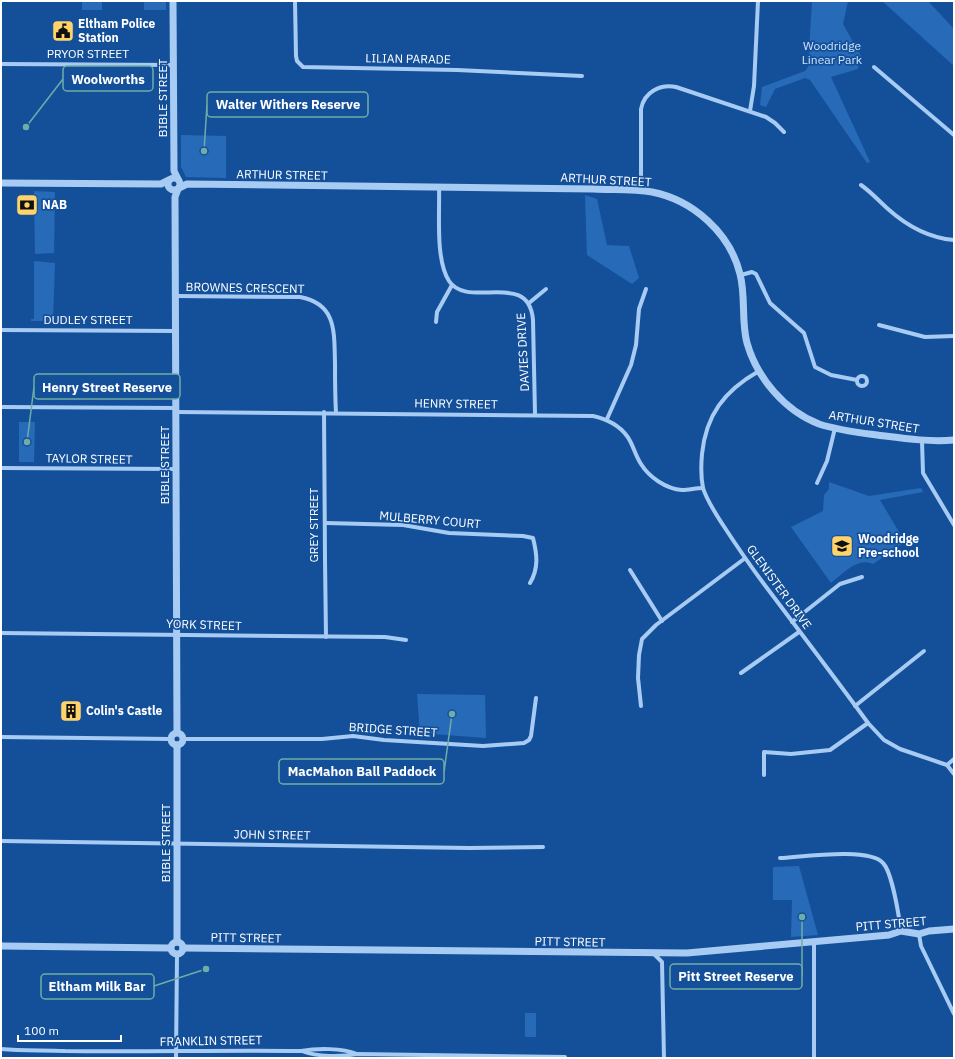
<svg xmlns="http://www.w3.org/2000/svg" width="955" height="1059" font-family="'IBM Plex Sans',sans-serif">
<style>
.green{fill:#276ab8}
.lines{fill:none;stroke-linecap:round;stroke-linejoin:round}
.minor{stroke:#a8cbf3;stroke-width:4}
.tertiary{stroke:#a8cbf3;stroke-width:7}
.labels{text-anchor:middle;stroke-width:3.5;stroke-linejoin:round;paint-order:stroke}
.poi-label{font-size:12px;font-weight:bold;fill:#fff;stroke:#14509a;text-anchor:start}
.park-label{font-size:12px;fill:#d0e5fd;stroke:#14509a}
.street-label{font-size:12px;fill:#fff;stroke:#14509a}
.leader{fill:none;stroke:#6fada8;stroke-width:1.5}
.callout-dot{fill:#6fada8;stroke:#14509a;stroke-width:1.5}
.callout{fill:#14509a;stroke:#6fada8;stroke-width:1.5}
.callout-label{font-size:13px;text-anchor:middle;font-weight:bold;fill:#fff}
</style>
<rect width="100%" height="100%" fill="#14509a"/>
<g class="green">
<rect x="82" y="1" width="20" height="9"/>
<rect x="144" y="1" width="22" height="9"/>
<polygon points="812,1 848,1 843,24 861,56 858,69 831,77 870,162 867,163 810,80 805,78 775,89 766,107 760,105 762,87 805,71 808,67"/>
<polygon points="882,1 928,1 954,29 954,66"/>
<polygon points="181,135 226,136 226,178 186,177 181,167"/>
<polygon points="34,191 55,192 54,253 35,254"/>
<polygon points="585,195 597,199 607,245 629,246 639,278 632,284 587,255"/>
<polygon points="34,261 55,263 53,321 31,321 31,319 34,319"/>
<polygon points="19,422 35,422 34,462 19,462"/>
<path d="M829,482L869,496L921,488L923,492L880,500L905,542L873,564C857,557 843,574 831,583L791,527L823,511L824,495L829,489Z"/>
<polygon points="417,694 485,695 486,738 420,733"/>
<polygon points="799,866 818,935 791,937 792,900 773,900 773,867"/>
<rect x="525" y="1013" width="11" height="24"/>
</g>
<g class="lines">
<g class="minor">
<polyline points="295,1 296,56 297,61 303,67 457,70 582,76"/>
<polyline points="1,64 174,65"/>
<polyline points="874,67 954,135"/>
<polyline points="750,111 754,86 758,1"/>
<path d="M861,185C871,192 879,201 888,209C907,226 929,238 954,240"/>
<path d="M439,187C440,213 435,259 449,281C468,310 529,269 533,320L535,414"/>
<path d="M641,190V109C644,92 660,84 676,87L766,117L775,123L784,132"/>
<polyline points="741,275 752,272 756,274 770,303 804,333 815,367 831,375 857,380"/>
<path d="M176,296L300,297C337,304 334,332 335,363C335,379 335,396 336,412"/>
<polyline points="529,303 546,289"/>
<polyline points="436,322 437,312 452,285"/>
<polyline points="879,325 925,337 954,336"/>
<polyline points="1,330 176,331"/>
<path d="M759,371C724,391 706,415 702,454C701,465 701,478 703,488C707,501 716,514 723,525C738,548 753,570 770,592C803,636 836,679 868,723L884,740L900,749L941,763L947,765L954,774"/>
<circle cx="862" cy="381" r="5"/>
<polyline points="1,407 176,408"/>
<path d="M176,412L593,416C607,419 618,424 627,436C633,444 635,455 641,464C649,477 666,489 682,490C689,490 696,488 703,488"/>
<path d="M324,412C324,488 325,562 326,637"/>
<polyline points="607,419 631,365 636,345 639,309 646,289"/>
<polyline points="922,441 923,473 954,525"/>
<polyline points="1,468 176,469"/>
<polyline points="817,483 827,461 835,428"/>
<path d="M326,523L403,525L449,533L523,536L533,538C537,554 539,568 530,583"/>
<polyline points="630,570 662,621"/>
<polyline points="792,622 840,584 862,577"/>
<polyline points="1,633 385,637 406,640"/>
<polyline points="741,673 799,632"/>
<polyline points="641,706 638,678 639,655 642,639 656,625 744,559"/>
<polyline points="855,706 924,651"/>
<polyline points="1,737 170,739"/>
<polyline points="183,739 322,739 353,736 384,740 483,746 524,743 529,740 531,736 536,698"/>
<polyline points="947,765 954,759"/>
<polyline points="764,775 764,752 791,754 830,750 868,723"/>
<polyline points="1,841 469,848 543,847"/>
<path d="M780,858C802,857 869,847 883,863C892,872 899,917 901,931"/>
<polyline points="919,934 921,946 954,1014"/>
<polyline points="653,953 662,962 664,1058"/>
<path d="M1,1049C22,1051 43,1050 65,1051C144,1052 222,1050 301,1051C318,1048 342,1048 357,1054"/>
<path d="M302,1051C317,1057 341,1057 357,1054L565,1057"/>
<polyline points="176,1058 177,955"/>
<polyline points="814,1058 814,942"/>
</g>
<g class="tertiary">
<polyline points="173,1 174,171 178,179"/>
<circle cx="174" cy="184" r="6"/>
<polyline points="1,183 161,184 169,180"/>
<path d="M179,188L187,184L594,189C613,190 633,189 652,192C693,200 730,233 740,274C746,297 741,321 747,343C757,378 785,411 819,424C840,431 863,433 885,436C908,439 931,442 954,440"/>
<polyline points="177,732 175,197 178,189"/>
<circle cx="177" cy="739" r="6"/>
<circle cx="177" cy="948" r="6"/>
<polyline points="177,942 177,745"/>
<polyline points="1,946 170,948"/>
<polyline points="183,948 687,953 889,935 901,931 919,934 929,931 954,929"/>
</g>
</g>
<defs>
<g id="civic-square" transform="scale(1.15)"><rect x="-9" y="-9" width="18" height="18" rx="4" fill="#ffd36a" stroke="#14509a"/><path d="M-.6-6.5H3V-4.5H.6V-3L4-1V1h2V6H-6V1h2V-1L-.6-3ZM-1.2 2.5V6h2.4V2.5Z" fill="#111"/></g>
<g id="bank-square" transform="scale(1.15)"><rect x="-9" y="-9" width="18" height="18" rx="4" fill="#ffd36a" stroke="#14509a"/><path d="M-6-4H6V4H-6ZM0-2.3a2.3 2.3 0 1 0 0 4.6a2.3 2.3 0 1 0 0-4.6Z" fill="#111"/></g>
<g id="school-square" transform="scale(1.15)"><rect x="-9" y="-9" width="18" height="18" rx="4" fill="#ffd36a" stroke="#14509a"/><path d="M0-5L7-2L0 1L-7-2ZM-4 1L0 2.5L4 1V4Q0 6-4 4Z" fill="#111"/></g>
<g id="building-square" transform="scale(1.15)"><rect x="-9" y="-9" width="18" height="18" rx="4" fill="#ffd36a" stroke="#14509a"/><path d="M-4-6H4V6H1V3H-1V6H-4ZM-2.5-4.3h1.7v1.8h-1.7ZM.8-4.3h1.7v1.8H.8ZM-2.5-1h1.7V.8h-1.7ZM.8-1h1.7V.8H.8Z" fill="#111"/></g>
</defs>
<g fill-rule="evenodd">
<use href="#civic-square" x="63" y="31"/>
<use href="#bank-square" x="27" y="205"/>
<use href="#school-square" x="842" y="546"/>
<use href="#building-square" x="71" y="711"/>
</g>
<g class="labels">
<g class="poi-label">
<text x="78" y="28">Eltham Police<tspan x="78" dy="14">Station</tspan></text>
<text x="42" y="209">NAB</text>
<text x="858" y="543">Woodridge<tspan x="858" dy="14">Pre-school</tspan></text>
<text x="86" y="715">Colin's Castle</text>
</g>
<g class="park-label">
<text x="832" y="50">Woodridge<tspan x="832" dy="14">Linear Park</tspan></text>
</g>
<g class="street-label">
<text x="88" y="58">PRYOR STREET</text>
<text transform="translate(408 59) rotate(1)" y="4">LILIAN PARADE</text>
<text transform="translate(163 98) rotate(-90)" y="4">BIBLE STREET</text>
<text transform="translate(282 175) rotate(1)" y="4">ARTHUR STREET</text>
<text transform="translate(606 180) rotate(3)" y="4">ARTHUR STREET</text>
<text transform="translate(245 288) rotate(1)" y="4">BROWNES CRESCENT</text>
<text x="88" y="324">DUDLEY STREET</text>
<text transform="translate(523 352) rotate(-93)" y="4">DAVIES DRIVE</text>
<text transform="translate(456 404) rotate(1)" y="4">HENRY STREET</text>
<text transform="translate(874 422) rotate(9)" y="4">ARTHUR STREET</text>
<text transform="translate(89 459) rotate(1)" y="4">TAYLOR STREET</text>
<text transform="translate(165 465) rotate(-90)" y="4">BIBLE STREET</text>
<text transform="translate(430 520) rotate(5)" y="4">MULBERRY COURT</text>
<text transform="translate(314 525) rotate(-90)" y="4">GREY STREET</text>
<text transform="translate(779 587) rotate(54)" y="4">GLENISTER DRIVE</text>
<text transform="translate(204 625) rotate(2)" y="4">YORK STREET</text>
<text transform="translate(393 730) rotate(4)" y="4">BRIDGE STREET</text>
<text transform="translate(272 835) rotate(1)" y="4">JOHN STREET</text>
<text transform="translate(166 843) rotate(-90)" y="4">BIBLE STREET</text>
<text transform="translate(891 924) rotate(-5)" y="4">PITT STREET</text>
<text transform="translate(246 938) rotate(1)" y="4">PITT STREET</text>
<text transform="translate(570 942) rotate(1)" y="4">PITT STREET</text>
<text transform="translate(211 1041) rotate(-1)" y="4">FRANKLIN STREET</text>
</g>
</g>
<path class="leader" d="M26 127L63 79M204 151L207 105M27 442L34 387M452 714L444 772M802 917L802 977M206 969L154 986"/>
<g class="callout-dot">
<circle cx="26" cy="127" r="4"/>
<circle cx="204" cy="151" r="4"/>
<circle cx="27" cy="442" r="4"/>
<circle cx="452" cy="714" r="4"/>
<circle cx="802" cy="917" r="4"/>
<circle cx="206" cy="969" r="4"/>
</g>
<g class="callout">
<rect x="63" y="66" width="90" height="25" rx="4"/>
<rect x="207" y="92" width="161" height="25" rx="4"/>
<rect x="34" y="374" width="146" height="25" rx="4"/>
<rect x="279" y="759" width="165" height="25" rx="4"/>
<rect x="670" y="964" width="132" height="25" rx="4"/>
<rect x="41" y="974" width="113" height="25" rx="4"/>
</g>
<g class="callout-label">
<text x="108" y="84">Woolworths</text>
<text x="288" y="109">Walter Withers Reserve</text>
<text x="107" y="392">Henry Street Reserve</text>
<text x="362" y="776">MacMahon Ball Paddock</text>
<text x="736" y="981">Pitt Street Reserve</text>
<text x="97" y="991">Eltham Milk Bar</text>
</g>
<rect width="955" height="1059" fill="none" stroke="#ffffff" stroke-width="4"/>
<path d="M18 1035v6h103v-6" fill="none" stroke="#ffffff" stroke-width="2"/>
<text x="24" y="1035" font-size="12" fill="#ffffff" stroke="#14509a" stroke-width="3" paint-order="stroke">100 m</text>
</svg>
